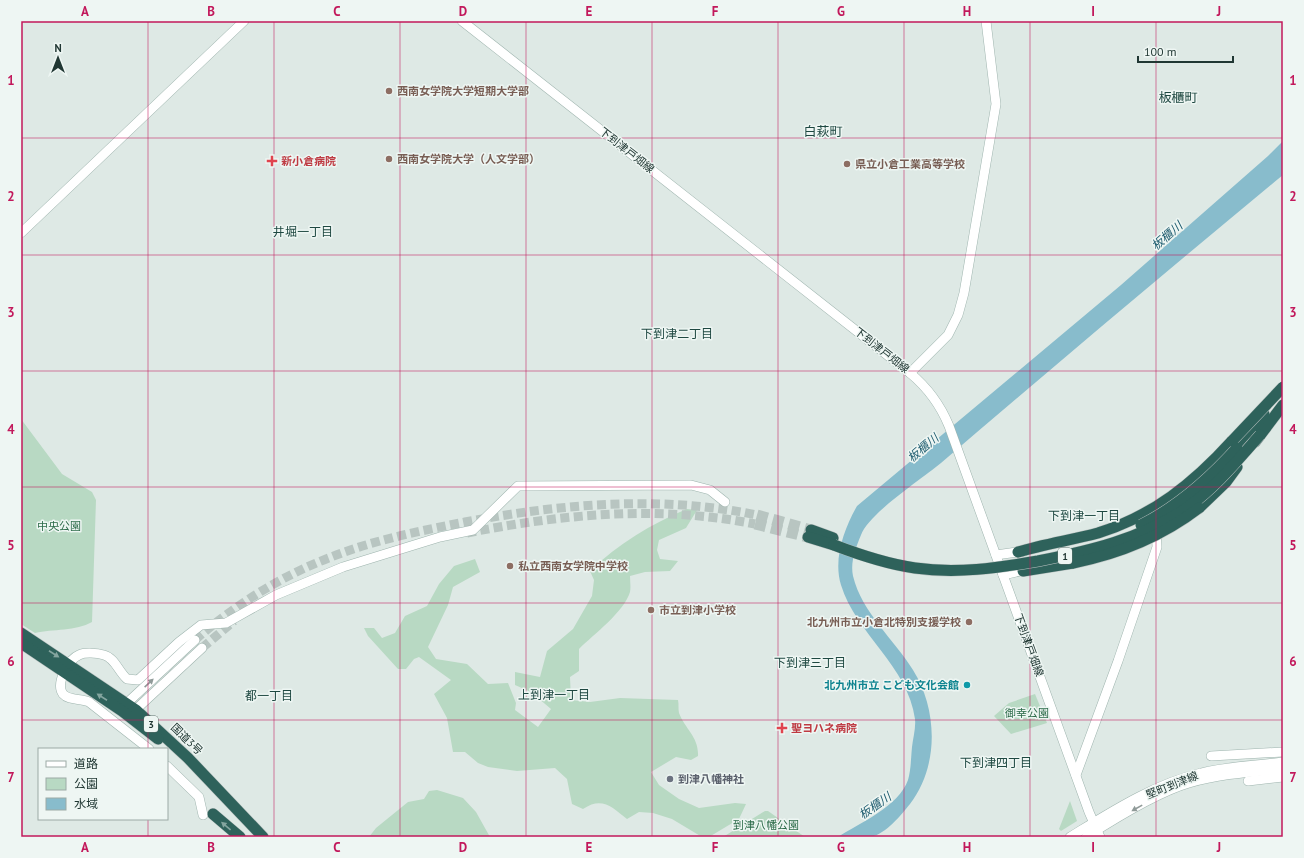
<svg xmlns="http://www.w3.org/2000/svg" width="1304" height="858" font-family="'PT Sans','Noto Sans JP',sans-serif">
<style>
.green{fill:#b8d9c3}
.water{fill:#88bccc}
.lines{fill:none;stroke-linecap:round;stroke-linejoin:round}
.secondary-tunnel{stroke:#b8c5c1;stroke-width:9;stroke-dasharray:9 4.5;stroke-linecap:butt}
.highway-tunnel{stroke:#b8c5c1;stroke-width:11;stroke-dasharray:11 5.5;stroke-linecap:butt}
.secondary-casing{stroke:#9eb4ae;stroke-width:10}
.highway-casing{stroke:#bcc3c2;stroke-width:12}
.secondary{stroke:#fff;stroke-width:9}
.highway{stroke:#2e625b;stroke-width:11}
.highway-bridge-casing{stroke:#bcc3c2;stroke-width:12;stroke-linecap:butt}
.highway-bridge{stroke:#2e625b;stroke-width:11}
.oneway{fill:#84a59f}
.oneway2{fill:#909b99}
.grid{fill:none;stroke:#c2185b;stroke-width:1;stroke-opacity:0.55}
.education-dot{fill:#8d6e63;stroke:#eef6f3;stroke-width:1.5}
.health-dot{fill:#e0444e;stroke:#eef6f3;stroke-width:1.5}
.culture-dot{fill:#0f9aa8;stroke:#eef6f3;stroke-width:1.5}
.worship-dot{fill:#6b7280;stroke:#eef6f3;stroke-width:1.5}
.labels{text-anchor:middle;stroke-width:3;stroke-linejoin:round;paint-order:stroke}
.shield{fill:#eef6f3;stroke:#5e706d;stroke-width:1}
.shield-label{font-size:10px;font-weight:bold;fill:#203733}
.education-label{font-size:11px;font-weight:bold;fill:#785e54;stroke:#eef6f3;text-anchor:start}
.street-label{font-size:11px;fill:#203733;stroke:#eef6f3}
.health-label{font-size:11px;font-weight:bold;fill:#be3a42;stroke:#eef6f3;text-anchor:start}
.park-label{font-size:11px;fill:#2d6c4a;stroke:#eef6f3}
.culture-label{font-size:11px;font-weight:bold;fill:#0d838f;stroke:#eef6f3;text-anchor:end}
.worship-label{font-size:11px;font-weight:bold;fill:#5b616d;stroke:#eef6f3;text-anchor:start}
.neighbourhood-label{font-size:12px;fill:#1e4841;stroke:#eef6f3}
.water-label{font-size:12px;font-style:italic;fill:#1e5c6f;stroke:#eef6f3}
.quarter-label{font-size:13px;fill:#1e4841;stroke:#eef6f3}
.neatline{fill:none;stroke:#c2185b;stroke-width:1.5}
.grid-label{font-size:13px;text-anchor:middle;font-weight:bold;fill:#c2185b}
</style>
<rect width="100%" height="100%" fill="#dee9e5"/>
<g class="green">
<path d="M21,419L62,474L92,492L96,500L92,622C76,631 53,629 35,633L21,624Z"/>
<path d="M687,509L697,510L686,528L659,540L657,550L660,559L678,561L670,571L645,572L630,576C630,581 631,587 630,592C624,612 594,634 579,649V671L570,677L571,700L590,702L620,698L678,700C679,704 678,709 679,713C685,729 699,737 698,756L691,760L676,757L651,772L659,785L679,799L699,808L735,803L746,804L739,819L709,837H702L672,819L653,813L639,812L627,819C612,807 602,796 583,809L572,804L567,779L555,768L517,771L488,767L478,763L465,752H453L447,718L434,694L451,680L419,657L414,659L406,669H398L368,636L364,628H374L382,638L395,633L405,616L427,606L439,584L454,566L475,559L480,572L453,587L448,605L428,647L436,659L467,664L488,684L508,683L516,703L515,710L538,727L551,709L531,692L515,685V672L540,677L547,651L573,629L592,596L594,580L590,571C618,544 651,524 687,509Z"/>
<polygon points="1035,694 1047,723 1011,734 994,716 1009,703"/>
<polygon points="437,790 463,798 476,812 490,837 369,837 376,828 408,802 424,799 429,791"/>
<polygon points="1070,801 1077,821 1061,831 1059,829"/>
<polygon points="765,811 768,811 805,837 723,837"/>
</g>
<path class="water" d="M1283,141V175C1168,270 1054,366 941,463C922,479 869,513 861,535C856,547 850,562 853,576C862,613 894,639 913,670C938,710 939,766 910,804C900,816 887,833 871,837C861,839 848,837 838,837C860,823 899,806 908,780C911,770 911,757 912,747C913,738 916,728 915,719C908,666 856,634 841,585C833,559 844,529 857,506L1121,285L1268,156Z"/>
<g class="lines">
<g class="secondary-tunnel">
<path d="M467,533C563,514 659,505 755,524"/>
<path d="M195,640C235,605 281,576 331,557C374,540 420,531 465,522C562,504 660,495 757,515"/>
<polyline points="202,648 234,621"/>
</g>
<g class="highway-tunnel">
<polyline points="757,515 811,530"/>
<polyline points="755,524 808,537"/>
</g>
<g class="secondary-casing">
<g id="secondary">
<path d="M462,21L910,373C928,388 940,404 949,426L1089,812L1100,837"/>
<polyline points="21,233 244,21"/>
<polyline points="910,373 948,335 958,315 964,293 996,104 986,21"/>
<polyline points="996,555 1024,551"/>
<polyline points="1003,575 1029,569"/>
<polyline points="123,709 127,703 195,640"/>
<polyline points="131,714 202,648"/>
<path d="M149,749L89,702C81,698 69,701 63,694C55,683 69,659 79,655C85,652 97,653 104,655C115,658 118,671 127,679L138,680L179,642L201,625L226,623L276,595L343,567L440,537L473,530L518,486L691,485L710,490L725,502"/>
<polyline points="1211,756 1283,752"/>
<polyline points="167,766 199,797 203,815"/>
<polyline points="1076,775 1118,661 1157,547 1156,528"/>
<polyline points="1248,781 1283,777"/>
<path d="M1070,837C1111,812 1154,784 1201,773C1228,766 1256,766 1283,762"/>
<path d="M1086,837C1114,819 1158,792 1189,783C1219,774 1252,772 1283,769"/>
</g>
</g>
<g class="highway-casing">
<g id="highway">
<polyline points="1255,442 1283,405"/>
<polyline points="1237,448 1264,414"/>
<polyline points="1199,508 1226,482 1237,467"/>
<polyline points="811,530 833,538"/>
<polyline points="808,537 834,545"/>
<path d="M1018,552C1044,544 1072,540 1098,533C1153,516 1194,483 1232,441"/>
<polyline points="1023,571 1073,563"/>
<polyline points="21,633 136,710 188,758 263,837"/>
<polyline points="21,643 122,711 158,739"/>
<polyline points="213,814 240,837"/>
</g>
</g>
<use href="#secondary" class="secondary"/>
<use href="#highway" class="highway"/>
<g class="highway-bridge-casing">
<g id="highway-bridge">
<polyline points="1232,441 1283,387"/>
<path d="M1141,525C1179,506 1209,479 1237,448"/>
<path d="M834,545C860,555 887,564 915,568C957,574 997,568 1038,561C1089,551 1141,539 1185,509C1214,489 1237,461 1260,435"/>
<path d="M1073,563C1119,554 1161,537 1199,508"/>
</g>
</g>
<use href="#highway-bridge" class="highway-bridge"/>
</g>
<defs><path id="oneway-solid" d="M-6-.8H1V-3.2L6.5 0L1 3.2V.8H-6Z"/></defs>
<g class="oneway">
<use href="#oneway-solid" transform="translate(54 654) rotate(33)"/>
<use href="#oneway-solid" transform="translate(102 697) rotate(-147)"/>
<use href="#oneway-solid" transform="translate(226 826) rotate(-140)"/>
</g>
<g class="oneway2">
<use href="#oneway-solid" transform="translate(149 683) rotate(-43)"/>
<use href="#oneway-solid" transform="translate(1137 808) rotate(151)"/>
</g>
<path class="grid" d="M148,21V749M274,21V837M400,21V837M526,21V837M652,21V837M778,21V837M904,21V837M1030,21V837M1156,21V837M21,138H1283M21,255H1283M21,371H1283M21,487H1283M21,603H1283M21,720H1283M148,819V837"/>
<g class="education-dot">
<circle cx="389" cy="91" r="4"/>
<circle cx="389" cy="159" r="4"/>
<circle cx="847" cy="164" r="4"/>
<circle cx="510" cy="566" r="4"/>
<circle cx="651" cy="610" r="4"/>
<circle cx="969" cy="622" r="4"/>
</g>
<g class="health-dot">
<path d="M270 155h4v4h4v4h-4v4h-4v-4h-4v-4h4z"/>
<path d="M780 722h4v4h4v4h-4v4h-4v-4h-4v-4h4z"/>
</g>
<circle class="culture-dot" cx="967" cy="685" r="4"/>
<circle class="worship-dot" cx="670" cy="779" r="4"/>
<g class="labels">
<g class="shield">
<rect x="1058" y="548" width="14" height="16" rx="3"/>
<rect x="144" y="716" width="14" height="16" rx="3"/>
</g>
<g class="shield-label">
<text x="1065" y="560">1</text>
<text x="151" y="728">3</text>
</g>
<g class="education-label">
<text x="397" y="95">西南女学院大学短期大学部</text>
<text x="397" y="163">西南女学院大学（人文学部）</text>
<text x="855" y="168">県立小倉工業高等学校</text>
<text x="518" y="570">私立西南女学院中学校</text>
<text x="659" y="614">市立到津小学校</text>
<text x="961" y="626" text-anchor="end">北九州市立小倉北特別支援学校</text>
</g>
<g class="street-label">
<text transform="translate(627 150) rotate(38)" y="4">下到津戸畑線</text>
<text transform="translate(882 350) rotate(38)" y="4">下到津戸畑線</text>
<text transform="translate(1029 645) rotate(70)" y="4">下到津戸畑線</text>
<text transform="translate(187 739) rotate(44)" y="4">国道3号</text>
<text transform="translate(1172 785) rotate(-22)" y="4">堅町到津線</text>
</g>
<g class="health-label">
<text x="281" y="165">新小倉病院</text>
<text x="791" y="732">聖ヨハネ病院</text>
</g>
<g class="park-label">
<text x="59" y="530">中央公園</text>
<text x="1027" y="717">御幸公園</text>
<text x="766" y="829">到津八幡公園</text>
</g>
<g class="culture-label">
<text x="959" y="689">北九州市立 こども文化会館</text>
</g>
<g class="worship-label">
<text x="678" y="783">到津八幡神社</text>
</g>
<g class="neighbourhood-label">
<text x="303" y="236">井堀一丁目</text>
<text x="677" y="338">下到津二丁目</text>
<text x="1084" y="520">下到津一丁目</text>
<text x="810" y="667">下到津三丁目</text>
<text x="554" y="699">上到津一丁目</text>
<text x="269" y="700">都一丁目</text>
<text x="996" y="767">下到津四丁目</text>
</g>
<g class="water-label">
<text transform="translate(1167 236) rotate(-41)" y="4">板櫃川</text>
<text transform="translate(923 448) rotate(-40)" y="4">板櫃川</text>
<text transform="translate(875 806) rotate(-35)" y="4">板櫃川</text>
</g>
<g class="quarter-label">
<text x="1178" y="102">板櫃町</text>
<text x="823" y="136">白萩町</text>
</g>
</g>
<rect width="1304" height="858" fill="none" stroke="#eef6f3" stroke-width="44"/>
<rect x="38" y="748" width="130" height="72" fill="#eef6f3" stroke="#9caaa6"/>
<rect x="46" y="761" width="20" height="6" fill="#ffffff" stroke="#9caaa6"/>
<text x="74" y="768" font-size="12" fill="#203733">道路</text>
<rect x="46" y="778" width="20" height="12" fill="#b8d9c3" stroke="#9caaa6"/>
<text x="74" y="788" font-size="12" fill="#203733">公園</text>
<rect x="46" y="798" width="20" height="12" fill="#88bccc" stroke="#9caaa6"/>
<text x="74" y="808" font-size="12" fill="#203733">水域</text>
<g transform="translate(58 58)" stroke="#eef6f3" stroke-width="3" paint-order="stroke">
<path d="M0-3L7 15L0 10L-7 15Z" fill="#203733"/>
<text y="-6" font-size="11" font-weight="bold" text-anchor="middle" fill="#203733">N</text>
</g>
<path d="M1138 56v6h95v-6" fill="none" stroke="#203733" stroke-width="2"/>
<text x="1144" y="56" font-size="12" fill="#203733" stroke="#eef6f3" stroke-width="3" paint-order="stroke">100 m</text>
<rect x="22" y="22" width="1260" height="814" class="neatline"/>
<g class="grid-label">
<text x="85" y="16">A</text>
<text x="211" y="16">B</text>
<text x="337" y="16">C</text>
<text x="463" y="16">D</text>
<text x="589" y="16">E</text>
<text x="715" y="16">F</text>
<text x="841" y="16">G</text>
<text x="967" y="16">H</text>
<text x="1093" y="16">I</text>
<text x="1219" y="16">J</text>
<text x="11" y="85">1</text>
<text x="1293" y="85">1</text>
<text x="11" y="201">2</text>
<text x="1293" y="201">2</text>
<text x="11" y="317">3</text>
<text x="1293" y="317">3</text>
<text x="11" y="434">4</text>
<text x="1293" y="434">4</text>
<text x="11" y="550">5</text>
<text x="1293" y="550">5</text>
<text x="11" y="666">6</text>
<text x="1293" y="666">6</text>
<text x="11" y="782">7</text>
<text x="1293" y="782">7</text>
<text x="85" y="852">A</text>
<text x="211" y="852">B</text>
<text x="337" y="852">C</text>
<text x="463" y="852">D</text>
<text x="589" y="852">E</text>
<text x="715" y="852">F</text>
<text x="841" y="852">G</text>
<text x="967" y="852">H</text>
<text x="1093" y="852">I</text>
<text x="1219" y="852">J</text>
</g>
</svg>
